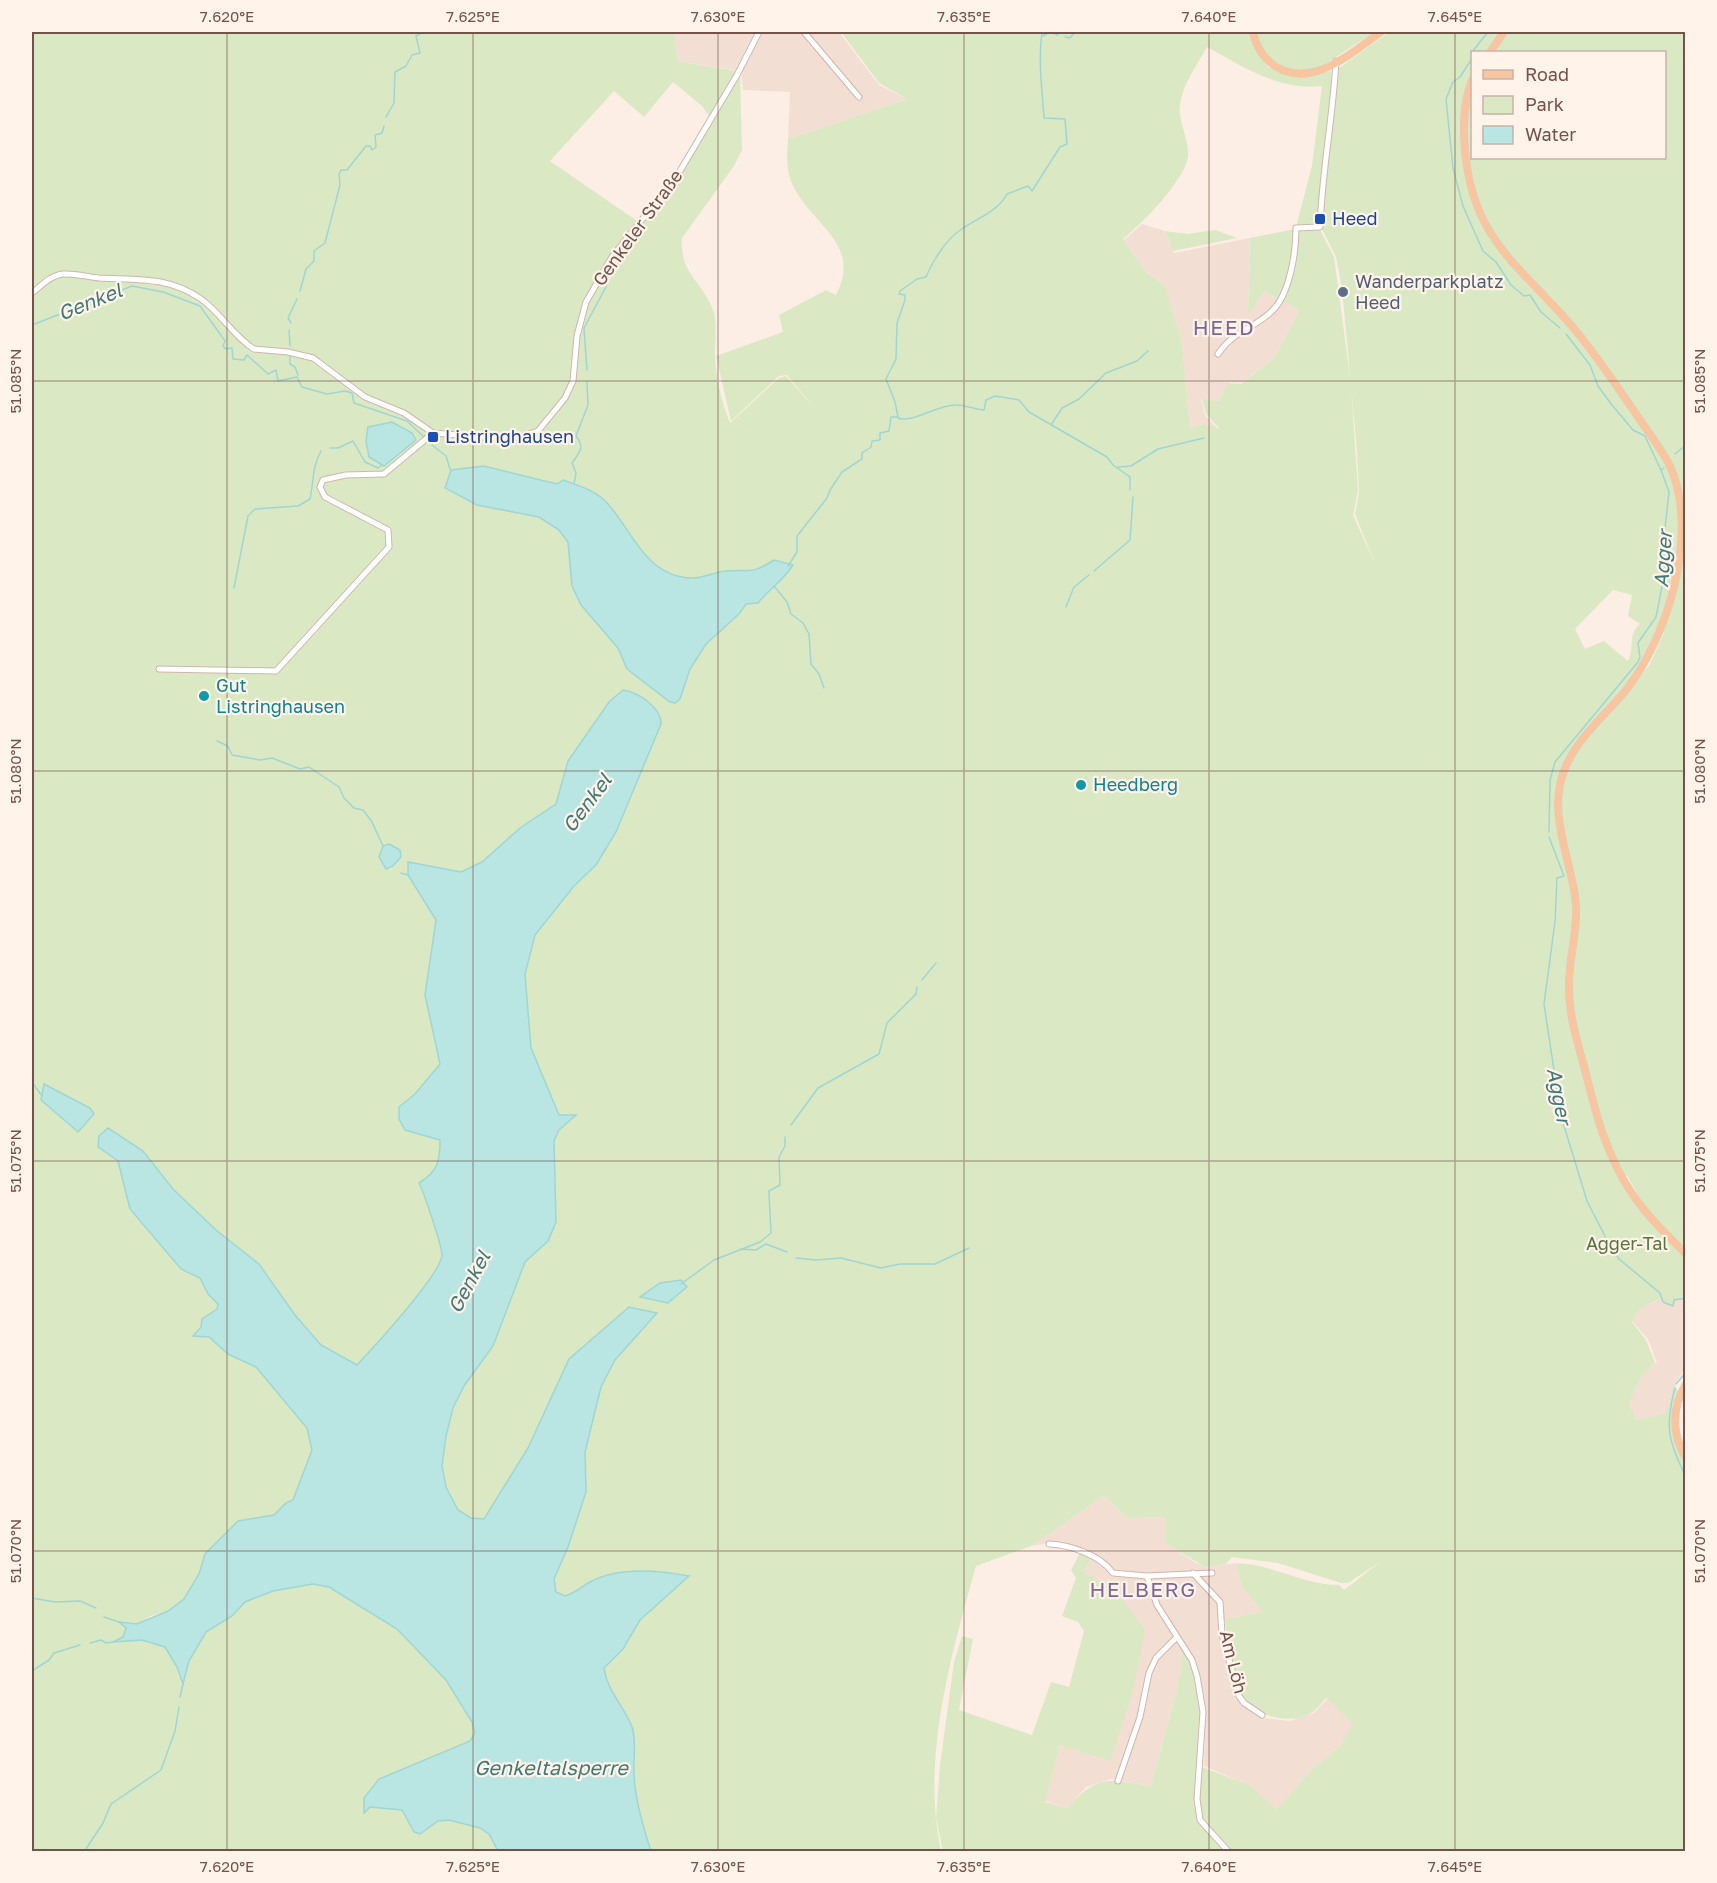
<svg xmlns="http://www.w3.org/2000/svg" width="1717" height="1883" font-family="'Golos Text',sans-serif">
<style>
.residential{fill:#f3ded3}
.green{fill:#dae9c3;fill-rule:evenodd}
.water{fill:#b9e5e3;stroke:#9fd6d4;stroke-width:1.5}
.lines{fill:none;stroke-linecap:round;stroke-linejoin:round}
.stream{stroke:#9fd6d4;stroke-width:1.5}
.minor-casing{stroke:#cfb6ae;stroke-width:7}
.major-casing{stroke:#d8cecc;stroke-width:8}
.minor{stroke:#fff;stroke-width:5}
.major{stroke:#f9c59e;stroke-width:7}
.ticks{fill:none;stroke:#74514a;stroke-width:1.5;stroke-opacity:0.45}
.transit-dot{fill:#1a4fb4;stroke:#fff3ea;stroke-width:2}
.service-dot{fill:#5c6f8a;stroke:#fff3ea;stroke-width:2}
.culture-dot{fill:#0f9aa8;stroke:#fff3ea;stroke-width:2}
.labels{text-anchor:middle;stroke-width:4.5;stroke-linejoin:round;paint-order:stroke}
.transit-label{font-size:18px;fill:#164399;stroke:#fff3ea;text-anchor:start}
.street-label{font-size:18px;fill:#74514a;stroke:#fff3ea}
.service-label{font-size:18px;fill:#4e5e75;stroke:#fff3ea;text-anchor:start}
.culture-label{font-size:18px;fill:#0d838f;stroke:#fff3ea;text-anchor:start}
.park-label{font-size:18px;fill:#597440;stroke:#fff3ea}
.water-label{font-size:20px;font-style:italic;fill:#3e7978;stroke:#fff3ea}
.quarter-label{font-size:21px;letter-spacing:1.5px;fill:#7d6697;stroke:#fff3ea}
.neatline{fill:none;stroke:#74514a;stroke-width:2}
.ticks-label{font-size:15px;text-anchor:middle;fill:#74514a}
</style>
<rect width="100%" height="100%" fill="#fceee4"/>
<g class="residential">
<polygon points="675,32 839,32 879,85 907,99 788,139 790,92 743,90 741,71 677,61"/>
<polygon points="1142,224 1165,231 1174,253 1250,238 1248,314 1264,291 1299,310 1275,357 1242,383 1229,382 1219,401 1201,399 1205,415 1218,429 1202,424 1190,428 1182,342 1164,285 1146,272 1124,240"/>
<polygon points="1661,1298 1674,1307 1674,1300 1685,1299 1685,1369 1676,1382 1666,1413 1637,1420 1629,1404 1641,1375 1657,1362 1648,1339 1632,1321 1639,1310"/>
<polygon points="1104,1496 1127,1518 1165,1517 1166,1543 1194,1562 1205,1567 1236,1563 1242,1587 1262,1612 1225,1619 1221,1634 1235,1691 1244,1705 1263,1718 1290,1721 1314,1713 1327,1699 1354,1724 1340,1746 1311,1770 1277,1809 1248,1785 1204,1766 1205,1713 1200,1677 1193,1660 1183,1651 1177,1690 1151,1786 1111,1779 1086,1787 1067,1808 1045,1801 1060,1745 1133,1691 1137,1663 1116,1591 1083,1572 1094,1555 1049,1543 1031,1546"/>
</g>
<g class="green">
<path d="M32,32H675L677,61L737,71L711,119L702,106L673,82L644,117L614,91L550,161L640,223L678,177L740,72L742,150L734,166L682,238C679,275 704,281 714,313C717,326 715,342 715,355C715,377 722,403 730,423L779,378L786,376L817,411L787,375L779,376L731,421L716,356L783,332L779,315L826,290L836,295C863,243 811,225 792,184C786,170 787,154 788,139L907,99L879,83L841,32H1375L1314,71C1298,74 1285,70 1270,62L1255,33H1250L1268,67L1303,77L1331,71C1333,125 1321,173 1318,226L1296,227L1312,166L1322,86C1278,91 1244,67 1207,47C1196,67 1177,92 1180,115C1182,128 1189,144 1188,156C1186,179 1141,225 1123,239L1146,272L1165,286L1182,342L1190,428L1203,424L1220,429L1206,414L1202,399L1219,401L1228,383L1241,384L1275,357L1299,310L1282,301L1296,258L1298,229L1319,228L1334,257L1351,384L1358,491L1353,515L1375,564L1355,514L1359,493L1357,451L1342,288L1336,257L1321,227L1323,183L1339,68L1389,32H1685V1249L1646,1210L1627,1175L1625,1177L1644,1212L1685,1256V1299L1675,1300L1674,1307L1662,1302L1660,1298L1639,1310L1632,1322L1646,1340L1655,1363L1641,1376L1629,1404L1637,1420L1666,1413L1674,1386L1678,1390C1670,1417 1670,1440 1686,1464L1685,1851H943L936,1818L940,1765L954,1662L962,1636L973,1639L959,1710L1032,1735L1051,1682L1069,1687L1084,1631L1078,1622L1062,1616L1076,1578L1071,1570L1081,1551L1094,1555L1083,1572L1116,1591L1145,1630L1133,1691L1110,1761L1060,1745L1045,1802L1067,1808C1098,1774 1108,1779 1151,1786L1177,1690L1183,1651C1205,1677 1201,1735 1202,1767L1249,1785L1277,1809L1311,1770L1340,1746L1353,1724L1326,1698C1322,1702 1318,1708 1314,1711C1295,1726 1259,1718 1245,1700C1232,1683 1227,1641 1225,1619L1262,1612L1242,1587L1236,1563C1272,1564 1304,1585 1339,1585L1344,1590L1380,1562L1348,1583H1341L1278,1563L1232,1557L1226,1564L1205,1567L1165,1543V1517L1127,1518L1104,1496L1031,1546L976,1566C951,1655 921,1759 941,1851H651C643,1827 635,1800 634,1774C633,1758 637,1742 632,1727C624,1706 607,1691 604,1668L623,1649L640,1620L688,1576C657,1570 619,1566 590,1582C581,1587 575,1593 565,1596L556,1592L554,1579L568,1547L586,1492L585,1452L601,1387L615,1360L656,1313L629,1307L569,1359L528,1448L484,1519L471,1518L458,1510L446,1487L442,1466L446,1436L454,1408L464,1386L493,1346L525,1262L548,1241L556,1222L554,1141L559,1130L576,1115H559L531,1048L525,974L535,935L574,886L596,865L616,832L661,724C661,708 638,692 623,690L609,702L568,761L556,804L520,828L482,862L461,872L408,862V875L436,920L425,995L440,1064L415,1094L399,1107V1119L405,1130L440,1140C440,1162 438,1171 419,1184C424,1193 442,1247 442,1255C441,1274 373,1348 356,1366L321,1345L295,1315L259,1264L216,1230L173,1189L143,1151L108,1129L99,1137L98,1147L118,1161L130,1209L181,1269L200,1278L208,1294L219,1305L218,1309L202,1319L201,1327L193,1336L209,1337L228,1354L256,1367L308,1428L312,1450L293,1500L286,1503L274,1515L238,1521L205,1554L199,1574L184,1599L168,1611L151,1616L137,1624L120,1623L126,1628L123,1637L114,1642L142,1640L165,1647L177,1667L183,1683L189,1661L198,1642L206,1632L232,1616L245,1602L273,1591L313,1584L329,1587L397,1629L446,1680L472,1722L475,1733L470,1741L379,1779L364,1798L365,1812L370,1807L402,1810L414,1832L420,1834L438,1821L449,1820L480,1828L489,1834L498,1851L32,1852ZM1472,52H1664V158H1472ZM392,422L412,433L416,440L385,466L369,457L366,441L368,427ZM484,466L557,484L563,480C579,486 596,490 608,504C633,533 642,570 686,578C700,580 713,573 727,571C751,569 751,575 774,560L793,565C783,581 769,589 758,602L746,604L739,614L706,644L690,669L680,699L675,703L670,702L627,670L618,648L581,605L572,586L568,542L559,530L539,517L477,505L445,488L451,470ZM1613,590L1632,595L1628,616L1640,624C1627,635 1635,648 1628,661L1604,641L1585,649L1575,629ZM1661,632L1664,633L1649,666L1580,742L1639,671ZM389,844L400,850L401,857L393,866L386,869L379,857L383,846Z"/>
<polygon points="1295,229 1295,258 1280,300 1264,291 1248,315 1250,238"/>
<polygon points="1215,230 1237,238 1173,251 1165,231 1187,234"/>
</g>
<g class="water">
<polygon points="392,422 412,433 416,440 384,466 369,457 366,441 368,427"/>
<path d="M484,466L557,484L563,480C579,486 596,490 608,504C633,532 645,575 690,578C702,579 714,572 726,571C751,569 751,575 774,560L793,565C783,581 769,589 758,603L746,604L739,614L706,644L690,669L680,699L675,703L670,702L627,669L618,648L581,605L572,586L568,542L559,530L539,517L477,505L445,488L451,470Z"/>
<path d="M623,690C638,692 662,708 661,724L616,832L596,865L574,886L535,935L525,974L531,1048L559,1115H576L559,1130L554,1141L556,1222L548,1241L525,1262L493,1346L464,1386L453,1408L446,1436L442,1466L446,1487L458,1510L471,1518L484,1519L528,1448L569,1359L629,1307L657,1313L615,1360L601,1387L585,1452L586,1492L568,1547L554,1579L556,1592L565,1596C575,1593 581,1587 590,1582C619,1566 658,1570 689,1576L640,1620L623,1649L604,1668C607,1691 624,1706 632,1727C637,1742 633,1758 634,1774C635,1800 643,1827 651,1851H498L489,1834L480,1828L449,1820L438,1821L420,1834L414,1832L402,1810L370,1807L364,1813V1798L379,1779L470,1741L475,1733L472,1722L446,1680L397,1629L329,1587L313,1584L273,1591L245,1602L232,1616L206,1632L189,1661L183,1684L177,1667L165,1647L142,1640L113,1642L123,1637L126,1628L119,1622L137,1624L168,1611L184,1599L199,1574L205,1554L238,1521L274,1515L286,1503L293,1500L312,1450L307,1428L256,1367L228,1354L209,1337L193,1336L201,1327L202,1319L217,1309L218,1304L208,1294L200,1278L181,1269L130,1209L118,1161L98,1147L99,1136L108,1128L143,1151L173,1189L216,1230L259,1264L295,1315L321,1345L357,1365C373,1348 441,1274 442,1255C442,1246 424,1193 419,1183C438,1171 440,1162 440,1140L405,1130L399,1119V1107L415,1094L440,1064L425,995L436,920L408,875V862L461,872L482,862L520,828L556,804L568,761L609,702Z"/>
<polygon points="389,844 400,850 401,857 393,866 386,869 379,857 383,846"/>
<polygon points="44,1084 90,1108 94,1114 78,1132 41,1100"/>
<polygon points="681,1280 687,1287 668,1303 640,1297 660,1283"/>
</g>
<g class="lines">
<g class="stream">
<polyline points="1488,32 1472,52 1471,60 1460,77 1453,82 1446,99 1453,168 1463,206 1483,251 1496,262 1511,285 1524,296 1530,295 1541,312 1560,328"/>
<polyline points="1043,36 1050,32 1058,35"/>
<polyline points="1065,37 1070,38 1075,32"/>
<polyline points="386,117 394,103 395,72 406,66 412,55 420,53 416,36 423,32"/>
<polyline points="300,291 306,269 314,261 314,251 325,243 340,185 339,174 341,170 347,170 366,146 370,146 372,150 376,147 375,135 382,133 384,126"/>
<polyline points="291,323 288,318 297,299"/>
<polyline points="32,325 132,286 163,292 200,306 225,341 223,346 226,349 232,348 233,359 244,360 247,355 268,374 276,370 278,381 297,377 302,387 327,394 345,391 352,393 354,403 407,421 423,436"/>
<polyline points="289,330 290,346"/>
<polyline points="1566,334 1590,365 1598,386 1612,405 1633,430 1645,436 1661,470"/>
<polyline points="290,356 290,364 295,367 298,375"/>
<polyline points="587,370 584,328 606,287 610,272 624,258"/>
<path d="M898,418C911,424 939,404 956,405C965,405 974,409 984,410L986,400L995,396L1019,400L1029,412L1107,457L1113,465L1130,477V490"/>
<polyline points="1051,425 1062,408 1079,399 1106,373 1137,361 1148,351"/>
<polyline points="432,445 446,456 450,469"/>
<polyline points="330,448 338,448 353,441 365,462 378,468 382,465"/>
<polyline points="1675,454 1686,445"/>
<polyline points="1118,467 1131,466 1158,449 1204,438"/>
<path d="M574,484L576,473L572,463C580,452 585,447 576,436L588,405L587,382"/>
<path d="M788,566L797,552V536L827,498L830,490L842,472L862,459V453L871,447L872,441L880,440V433L889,431L891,417H898L895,402L886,379L896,359L897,323L905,300V295L899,294L900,291L917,279L926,277C932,262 946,240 959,231C975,219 998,212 1007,194L1028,186L1032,191L1060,147L1067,144L1065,119L1044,118C1042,88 1038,61 1042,32"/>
<polyline points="1094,571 1130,540 1133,497"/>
<polyline points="774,586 787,602 791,614 803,623 809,634 811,664 819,674 824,688"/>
<path d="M234,588L248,516L255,509L298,506L310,499C314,480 312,467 321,451"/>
<polyline points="1066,607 1074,587 1089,575"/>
<polyline points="217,741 228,746 232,755 260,760 272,758 300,769 309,767 339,787 344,798 354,808 363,810 372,822 383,846"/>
<polyline points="1549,832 1550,780 1555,762 1638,662 1640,657 1638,643 1656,617 1665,571 1663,546 1669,492 1661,470 1664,468"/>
<polyline points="1549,837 1564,876 1557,878 1555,922 1544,1004 1561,1116 1587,1201 1609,1244 1619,1259 1660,1293 1663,1302 1673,1306 1674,1300 1686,1298"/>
<polyline points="401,873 408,875"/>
<polyline points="922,980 936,963"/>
<polyline points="32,1082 42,1096"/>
<polyline points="791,1125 818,1088 879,1054 887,1023 916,994 917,987"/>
<polyline points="741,1249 756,1250 766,1244 787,1252"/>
<polyline points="796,1258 816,1260 841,1258 881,1268 900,1264 935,1264 969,1248"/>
<polyline points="681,1284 714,1260 760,1242 771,1233 769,1194 769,1191 780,1185 779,1157 785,1146 785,1137"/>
<polyline points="1676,1384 1686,1372"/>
<path d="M1675,1388C1664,1429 1669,1440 1686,1478"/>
<polyline points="32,1598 55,1602 80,1601 96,1608"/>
<polyline points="104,1617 119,1622"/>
<polyline points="90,1643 101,1640 106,1643 113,1642"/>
<polyline points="32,1671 49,1660 54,1653 80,1645"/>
<polyline points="180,1697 183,1684"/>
<polyline points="84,1852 103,1823 111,1804 161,1770 175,1731 179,1707"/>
</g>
<g class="minor-casing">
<g id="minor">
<polyline points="804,32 859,97"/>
<path d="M32,293C41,286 51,275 63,274C74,273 88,277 99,278C136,280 168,276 201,299C221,313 233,336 254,349L288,352L313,358L365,397L404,413L433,433"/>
<path d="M1218,354C1235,329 1254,329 1272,311C1290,294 1296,252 1296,228L1320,227C1322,171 1333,117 1336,61"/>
<polyline points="433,433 495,438 520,437 538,431 565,398 573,381 577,336 586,302 612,257 677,176 737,75 759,32"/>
<polyline points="159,669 276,671 389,547 388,530 325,497 320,487 323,480 346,475 384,474 433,433"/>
<path d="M1049,1544C1071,1545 1100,1555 1113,1573L1147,1576L1212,1573"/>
<polyline points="1193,1573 1220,1602 1222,1634 1239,1696 1244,1703 1262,1715"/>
<polyline points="1147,1576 1157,1605 1192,1660 1197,1676 1203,1712 1197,1799 1200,1820 1229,1852"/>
<polyline points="1118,1781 1140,1717 1149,1673 1156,1658 1176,1638"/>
</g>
</g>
<g class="major-casing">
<g id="major">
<path d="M1253,32C1256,46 1263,58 1275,66C1312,90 1352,52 1381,32"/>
<polyline points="1490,52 1504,32"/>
<path d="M1472,80C1463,103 1463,127 1465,151C1473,243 1523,267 1576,331C1597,356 1615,384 1634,411C1646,429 1660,447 1670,466C1700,532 1668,637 1626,690C1604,717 1574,740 1563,774C1548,816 1572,861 1576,904C1578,932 1568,960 1569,989C1569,1015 1577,1041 1584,1066C1595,1111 1606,1156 1633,1195C1648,1217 1667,1235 1686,1254"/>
<path d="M1686,1384C1671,1408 1672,1435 1686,1458"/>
</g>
</g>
<use href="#minor" class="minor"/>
<use href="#major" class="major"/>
</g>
<path class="ticks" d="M227,32V1852M473,32V1852M718,32V1852M964,32V1852M1209,32V1852M1455,32V1852M32,381H1686M32,771H1686M32,1161H1686M32,1551H1686"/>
<g class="transit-dot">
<rect x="1314" y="213" width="12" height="12" rx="3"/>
<rect x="427" y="431" width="12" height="12" rx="3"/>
</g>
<circle class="service-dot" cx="1343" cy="292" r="6"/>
<g class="culture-dot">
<circle cx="204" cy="696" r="6"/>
<circle cx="1081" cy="785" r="6"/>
</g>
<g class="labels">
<g class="transit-label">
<text x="1332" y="225">Heed</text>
<text x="445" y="443">Listringhausen</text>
</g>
<g class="street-label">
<text transform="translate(638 228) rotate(-54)" y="6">Genkeler Straße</text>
<text transform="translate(1233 1662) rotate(76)" y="6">Am Löh</text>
</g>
<g class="service-label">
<text x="1355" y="288">Wanderparkplatz<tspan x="1355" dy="21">Heed</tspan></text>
</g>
<g class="culture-label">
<text x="216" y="692">Gut<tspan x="216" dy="21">Listringhausen</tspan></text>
<text x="1093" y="791">Heedberg</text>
</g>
<g class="park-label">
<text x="1627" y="1250">Agger-Tal</text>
</g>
<g class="water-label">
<text transform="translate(90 302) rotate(-22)" y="7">Genkel</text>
<text transform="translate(1663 559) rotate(-86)" y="7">Agger</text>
<text transform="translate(587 803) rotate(-53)" y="7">Genkel</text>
<text transform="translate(1559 1096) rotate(79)" y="7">Agger</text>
<text transform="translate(469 1282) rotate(-62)" y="7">Genkel</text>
<text x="551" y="1775">Genkeltalsperre</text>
</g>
<g class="quarter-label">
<text x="1224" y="335">HEED</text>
<text x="1143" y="1597">HELBERG</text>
</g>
</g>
<rect width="1717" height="1883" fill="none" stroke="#fff3ea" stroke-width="66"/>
<rect x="1471" y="51" width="195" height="108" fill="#fff3ea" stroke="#c7b2aa" stroke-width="1.5"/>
<rect x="1483" y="70" width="30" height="9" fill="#f9c59e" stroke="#c7b2aa" stroke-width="1.5"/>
<text x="1525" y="81" font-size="18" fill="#74514a">Road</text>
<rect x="1483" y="96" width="30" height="18" fill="#dae9c3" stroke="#c7b2aa" stroke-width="1.5"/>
<text x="1525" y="111" font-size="18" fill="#74514a">Park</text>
<rect x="1483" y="126" width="30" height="18" fill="#b9e5e3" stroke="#c7b2aa" stroke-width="1.5"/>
<text x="1525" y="141" font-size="18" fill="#74514a">Water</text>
<rect x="33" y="33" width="1651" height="1817" class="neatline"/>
<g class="ticks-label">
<text x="227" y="22">7.620°E</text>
<text x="473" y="22">7.625°E</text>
<text x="718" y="22">7.630°E</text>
<text x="964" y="22">7.635°E</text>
<text x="1209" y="22">7.640°E</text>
<text x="1455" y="22">7.645°E</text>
<text transform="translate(16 381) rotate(-90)" y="5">51.085°N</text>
<text transform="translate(1700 381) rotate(-90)" y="5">51.085°N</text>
<text transform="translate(16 771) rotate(-90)" y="5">51.080°N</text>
<text transform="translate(1700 771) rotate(-90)" y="5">51.080°N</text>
<text transform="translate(16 1161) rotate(-90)" y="5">51.075°N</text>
<text transform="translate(1700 1161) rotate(-90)" y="5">51.075°N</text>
<text transform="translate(16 1551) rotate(-90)" y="5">51.070°N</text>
<text transform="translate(1700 1551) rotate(-90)" y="5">51.070°N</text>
<text x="227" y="1872">7.620°E</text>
<text x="473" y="1872">7.625°E</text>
<text x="718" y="1872">7.630°E</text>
<text x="964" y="1872">7.635°E</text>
<text x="1209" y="1872">7.640°E</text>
<text x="1455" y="1872">7.645°E</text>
</g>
</svg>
